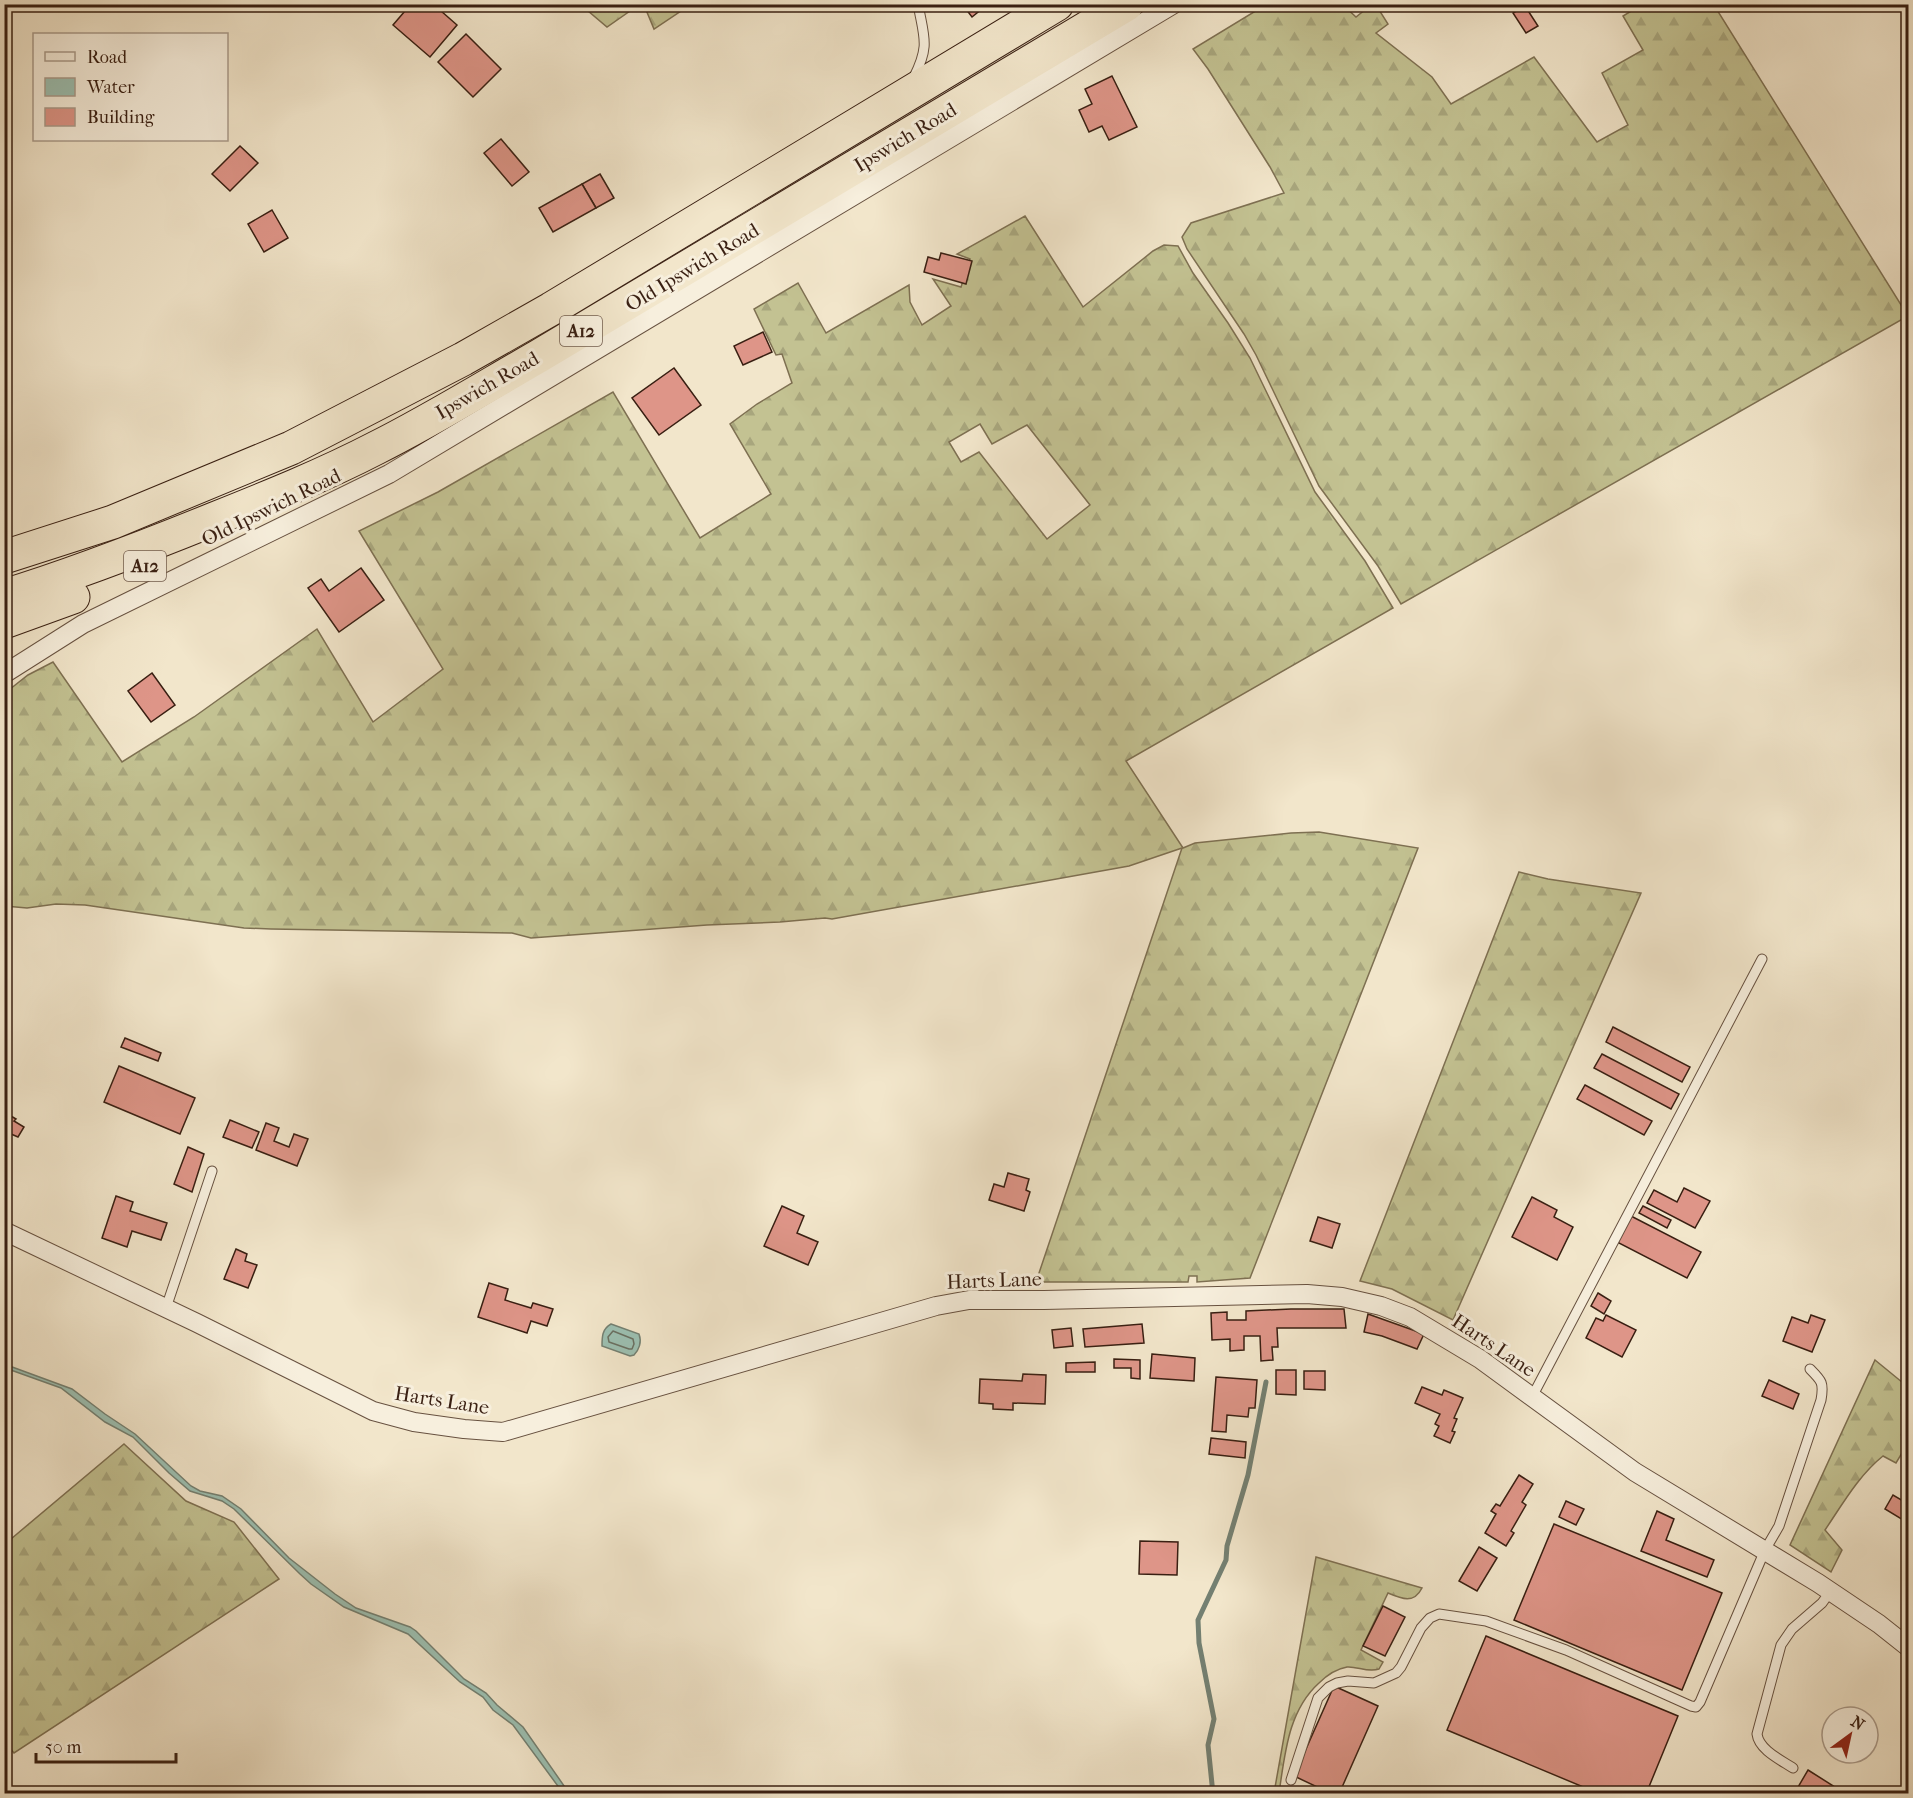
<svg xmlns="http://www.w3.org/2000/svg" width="1913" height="1798" font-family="'IM FELL French Canon',serif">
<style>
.forest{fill:url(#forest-firs);stroke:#7e7052;stroke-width:1.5;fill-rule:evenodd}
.water{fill:#9cc0b2;stroke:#748072;stroke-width:1.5}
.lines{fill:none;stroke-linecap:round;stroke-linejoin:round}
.shore{stroke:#6a7062;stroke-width:1.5}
.stream{stroke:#748072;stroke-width:5}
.building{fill:#de9588;stroke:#391f12;stroke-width:1.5}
.lane-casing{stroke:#675140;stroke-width:11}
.street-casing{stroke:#675140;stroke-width:20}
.highway-casing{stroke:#391f12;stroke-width:35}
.lane{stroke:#f7efdd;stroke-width:9}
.street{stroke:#f7efdd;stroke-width:18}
.highway{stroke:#f2e6cb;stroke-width:33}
.labels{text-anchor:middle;stroke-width:6;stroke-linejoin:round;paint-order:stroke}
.shield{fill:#f7efdd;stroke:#725d4f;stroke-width:1.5}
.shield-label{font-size:18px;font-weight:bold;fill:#391f12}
.street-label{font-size:20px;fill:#391f12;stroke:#f7efdd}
</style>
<defs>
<pattern id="forest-firs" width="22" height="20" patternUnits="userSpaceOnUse" patternTransform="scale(1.5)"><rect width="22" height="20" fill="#c3c292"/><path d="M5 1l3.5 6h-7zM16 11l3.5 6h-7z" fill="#a8a67d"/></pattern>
</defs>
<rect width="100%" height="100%" fill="#f2e6cb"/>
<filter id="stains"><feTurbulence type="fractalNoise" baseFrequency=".00333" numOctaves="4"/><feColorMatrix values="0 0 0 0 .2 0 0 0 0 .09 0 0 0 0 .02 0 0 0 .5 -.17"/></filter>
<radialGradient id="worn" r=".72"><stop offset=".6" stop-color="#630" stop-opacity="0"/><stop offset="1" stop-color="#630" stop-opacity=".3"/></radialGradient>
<g class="forest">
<polygon points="1267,4 1343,5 1356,17 1371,5 1376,5 1388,24 1376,33 1432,77 1451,104 1534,57 1597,142 1628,125 1602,73 1643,50 1623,16 1641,5 1714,5 1908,316 1401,604 1378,566 1319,486 1256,355 1244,334 1187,249 1182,237 1191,223 1284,193 1270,167 1208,69 1193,49"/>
<polygon points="581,5 628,5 630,11 607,27"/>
<polygon points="644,5 690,5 654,29"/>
<path d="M1025,216L1083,307L1153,251L1164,245L1178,246L1193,273L1228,323L1250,358L1315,492L1365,561L1393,608L1126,761L1183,848L1195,843L1291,833L1319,832L1418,848L1250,1278L1197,1282V1276H1189L1188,1282H1036L1182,848L1129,866L832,919L825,918L780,922L707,925L531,938L512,933L271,929L244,928L85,905L56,904L27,908L5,906L4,823L10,812L4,809L5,693L28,675L53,662L122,762L194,717L317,629L373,722L443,669L359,531L438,492L613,392L700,538L771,494L730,424L757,404L792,383L782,354L776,355L754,309L798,283L826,333L909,285L910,302L922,325L951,306L933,279L961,287L970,259L957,254ZM980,424L992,444L1027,425L1090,505L1047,539L979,452L961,462L949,442Z"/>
<polygon points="1519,872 1548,879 1641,893 1453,1320 1392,1289 1360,1281"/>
<path d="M1875,1360L1908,1387V1443L1896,1463L1883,1456C1859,1475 1842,1505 1825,1530L1842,1550L1831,1572L1790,1545Z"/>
<polygon points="124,1444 186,1501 234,1522 279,1579 14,1753 4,1741 5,1544"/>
<path d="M1316,1557L1422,1588C1414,1604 1402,1599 1388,1593L1361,1650L1383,1662L1379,1669C1368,1673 1357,1666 1347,1667C1336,1669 1326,1676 1319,1683C1288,1711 1285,1754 1279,1793H1274Z"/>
</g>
<g class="water">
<path d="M611,1324L639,1334C642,1342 639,1350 634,1355L630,1356L602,1346C602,1337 602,1329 611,1324Z"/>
<polygon points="4,1364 72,1389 105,1414 135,1434 191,1486 200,1491 222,1496 241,1509 289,1558 335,1594 356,1608 410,1627 416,1631 464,1679 486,1693 497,1705 523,1727 569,1793 563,1793 513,1725 493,1710 483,1697 460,1682 408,1634 344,1607 311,1584 300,1574 234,1509 222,1501 190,1491 169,1473 133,1437 105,1422 61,1388 8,1369 5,1368"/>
</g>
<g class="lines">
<polygon class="shore" points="613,1331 633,1339 634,1344 632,1349 629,1349 609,1342 608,1337"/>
<polyline class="stream" points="1213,1794 1208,1745 1214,1719 1199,1643 1198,1620 1226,1560 1227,1546 1248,1475 1266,1382"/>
</g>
<g class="building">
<polygon points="411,4 433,4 457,25 430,57 393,25"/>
<polygon points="962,4 988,4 972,17"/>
<polygon points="1525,6 1538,26 1526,33 1513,13"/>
<polygon points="466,34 501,69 473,97 438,62"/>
<polygon points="1112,76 1137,127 1109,140 1102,126 1089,132 1079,110 1092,104 1085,89"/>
<polygon points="501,139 529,172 512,186 484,153"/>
<polygon points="240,146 258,163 230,191 212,174"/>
<polygon points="600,174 614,198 596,208 582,184"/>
<polygon points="582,184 596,208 553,232 539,208"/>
<polygon points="272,210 288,238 264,252 248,224"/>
<polygon points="941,253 972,261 966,284 924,272 928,257 939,260"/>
<polygon points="763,332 772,352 743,365 734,346"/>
<polygon points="674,368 701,405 659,435 632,398"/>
<polygon points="361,568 384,600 339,632 308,588 321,579 329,591"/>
<polygon points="152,673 175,705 151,722 128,691"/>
<polygon points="1613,1027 1690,1067 1682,1082 1606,1042"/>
<polygon points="125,1038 161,1053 158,1061 121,1047"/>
<polygon points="1602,1054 1679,1094 1671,1109 1594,1068"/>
<polygon points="119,1066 195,1098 180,1134 104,1102"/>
<polygon points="1585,1085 1652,1121 1644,1135 1577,1099"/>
<polygon points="4,1112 16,1119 14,1121 24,1127 18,1137 4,1131"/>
<polygon points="230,1120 259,1132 252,1148 223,1137"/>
<polygon points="266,1123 279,1128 274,1141 289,1147 294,1134 308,1139 297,1166 256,1150"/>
<polygon points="188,1147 204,1154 192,1192 174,1184"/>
<polygon points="1008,1173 1029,1179 1026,1190 1030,1192 1024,1211 989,1200 994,1184 1004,1187"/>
<polygon points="1684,1188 1710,1201 1695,1228 1647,1203 1654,1190 1677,1202"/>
<polygon points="116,1196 133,1202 130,1211 167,1223 161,1240 132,1231 127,1247 102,1238"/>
<polygon points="1532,1197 1557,1210 1554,1217 1573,1227 1557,1260 1512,1237"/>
<polygon points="782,1206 804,1216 797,1233 818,1242 808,1265 764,1246"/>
<polygon points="1643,1206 1671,1220 1667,1228 1639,1213"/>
<polygon points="1629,1215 1701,1252 1687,1278 1615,1241"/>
<polygon points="1318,1217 1340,1224 1332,1248 1310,1241"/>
<polygon points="236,1249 247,1254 245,1261 257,1265 248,1288 224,1279"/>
<polygon points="489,1283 508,1289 505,1300 531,1308 533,1303 553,1309 547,1326 531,1321 527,1333 478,1317"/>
<polygon points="1598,1293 1611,1301 1604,1314 1591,1306"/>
<polygon points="1291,1309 1344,1309 1346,1328 1277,1328 1278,1347 1272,1347 1273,1360 1261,1361 1260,1336 1244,1336 1244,1350 1230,1351 1230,1339 1212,1340 1211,1313 1227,1312 1227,1320 1246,1320 1246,1311"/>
<polygon points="1368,1314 1424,1334 1417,1349 1382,1336 1364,1332"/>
<polygon points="1606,1315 1636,1330 1622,1357 1586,1338 1596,1318 1603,1321"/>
<polygon points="1811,1315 1825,1320 1812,1352 1783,1341 1792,1317 1808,1323"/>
<polygon points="1142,1324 1144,1343 1085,1347 1083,1329"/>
<polygon points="1071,1328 1073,1346 1054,1348 1052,1330"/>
<polygon points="1152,1354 1195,1358 1194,1381 1150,1378"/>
<polygon points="1114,1359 1140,1360 1140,1379 1131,1378 1131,1368 1114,1368"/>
<polygon points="1095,1362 1095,1372 1066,1372 1066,1363"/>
<polygon points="1276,1370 1296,1370 1296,1395 1276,1394"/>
<polygon points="1304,1371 1325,1371 1325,1390 1304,1389"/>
<polygon points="1023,1374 1046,1375 1045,1404 1013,1403 1013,1410 993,1409 993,1404 979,1403 980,1379 1022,1381"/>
<polygon points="1216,1377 1257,1380 1255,1408 1249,1408 1248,1417 1227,1415 1226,1432 1212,1431"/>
<polygon points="1769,1380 1799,1394 1793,1409 1762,1396"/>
<polygon points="1422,1387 1442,1395 1444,1390 1463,1398 1454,1418 1457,1419 1452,1431 1455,1432 1450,1443 1434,1436 1439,1426 1435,1424 1440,1414 1415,1403"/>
<polygon points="1211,1438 1246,1442 1245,1458 1209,1454"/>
<polygon points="1519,1475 1533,1484 1522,1502 1526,1505 1511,1531 1514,1533 1506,1546 1485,1533 1496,1514 1491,1511 1496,1504 1500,1506"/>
<polygon points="1908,1492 1908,1523 1885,1509 1893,1495 1903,1501"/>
<polygon points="1566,1501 1584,1509 1576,1525 1559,1517"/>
<polygon points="1657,1511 1674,1519 1666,1540 1714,1560 1707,1577 1641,1551"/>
<polygon points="1554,1524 1722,1593 1682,1690 1514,1620"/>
<polygon points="1140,1541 1178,1542 1177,1575 1139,1574"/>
<polygon points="1479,1547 1497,1558 1477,1591 1459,1581"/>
<polygon points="1383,1606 1405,1617 1385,1656 1363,1646"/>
<polygon points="1486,1636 1678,1716 1646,1794 1600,1794 1447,1730"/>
<polygon points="1334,1686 1378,1706 1339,1794 1332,1794 1294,1776"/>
<polygon points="1808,1770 1846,1794 1794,1794"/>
</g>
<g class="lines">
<g class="lane-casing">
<g id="lane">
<path d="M914,77C930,45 924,38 918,4"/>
<polyline points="166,1308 212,1171"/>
<polyline points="1532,1397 1762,959"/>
<path d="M1793,1768C1781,1760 1759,1750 1757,1734L1781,1645L1792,1629L1822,1603L1830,1592"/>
<path d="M1291,1780L1318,1698L1329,1687L1337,1683L1348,1681L1374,1683L1396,1673L1401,1667L1421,1628L1430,1618L1439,1614L1486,1621L1566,1650L1691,1706L1696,1707L1700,1702L1765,1550L1779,1526L1821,1400C1824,1383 1822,1381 1810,1369"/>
</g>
</g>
<g class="street-casing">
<g id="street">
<polyline points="4,674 83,624 389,474 1174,4"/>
<polyline points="4,1231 197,1323 373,1411 414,1422 464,1429 503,1432 936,1306 969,1300 1044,1300 1307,1294 1342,1297 1381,1306 1410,1317 1480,1359 1635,1472 1818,1583 1879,1624 1908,1647"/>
</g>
</g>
<g class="highway-casing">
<g id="highway">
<polyline points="4,557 113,522 291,448 463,359 551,309 1057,4"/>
<path d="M4,596C76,574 145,547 214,519C269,497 324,475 376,448C432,420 485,387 539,356L1127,4"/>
<polyline points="4,622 73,597"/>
</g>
</g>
<use href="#lane" class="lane"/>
<use href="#street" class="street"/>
<use href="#highway" class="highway"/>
</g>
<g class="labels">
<g class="shield">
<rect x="560" y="316" width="42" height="30" rx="4.5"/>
<rect x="124" y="551" width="42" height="30" rx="4.5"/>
</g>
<g class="shield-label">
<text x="581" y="337">A12</text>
<text x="145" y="572">A12</text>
</g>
<g class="street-label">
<text transform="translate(905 137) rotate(-31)" y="7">Ipswich Road</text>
<text transform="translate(692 267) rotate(-31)" y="7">Old Ipswich Road</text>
<text transform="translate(487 385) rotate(-30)" y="7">Ipswich Road</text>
<text transform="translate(271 507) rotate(-26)" y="7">Old Ipswich Road</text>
<text transform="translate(994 1280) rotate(-2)" y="7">Harts Lane</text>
<text transform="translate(1494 1345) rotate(34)" y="7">Harts Lane</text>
<text transform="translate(442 1400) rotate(9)" y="7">Harts Lane</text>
</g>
</g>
<rect width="1913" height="1798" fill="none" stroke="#f2e6cb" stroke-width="24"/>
<rect x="6" y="6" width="1901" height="1786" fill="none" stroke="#391f12" stroke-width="3"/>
<rect x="12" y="12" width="1889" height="1774" fill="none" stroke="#391f12" stroke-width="1.5"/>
<rect x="33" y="33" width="195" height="108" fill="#f7efdd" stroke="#ab9c8c" stroke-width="1.5"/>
<rect x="45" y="52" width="30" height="9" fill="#f7efdd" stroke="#ab9c8c" stroke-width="1.5"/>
<text x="87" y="63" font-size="18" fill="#391f12">Road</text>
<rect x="45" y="78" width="30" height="18" fill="#9cc0b2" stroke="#ab9c8c" stroke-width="1.5"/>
<text x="87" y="93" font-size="18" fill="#391f12">Water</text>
<rect x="45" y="108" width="30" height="18" fill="#de9588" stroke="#ab9c8c" stroke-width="1.5"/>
<text x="87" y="123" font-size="18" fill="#391f12">Building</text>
<g transform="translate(1850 1735) rotate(33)"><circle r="28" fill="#f7efdd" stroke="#ab9c8c" stroke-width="1.5"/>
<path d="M0-4.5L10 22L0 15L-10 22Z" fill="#8f2418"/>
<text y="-9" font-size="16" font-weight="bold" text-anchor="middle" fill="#391f12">N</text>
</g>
<path d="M36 1753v9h140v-9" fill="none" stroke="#391f12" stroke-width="3"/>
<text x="45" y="1753" font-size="18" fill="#391f12" stroke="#f7efdd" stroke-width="4.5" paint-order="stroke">50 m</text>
<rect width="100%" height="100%" filter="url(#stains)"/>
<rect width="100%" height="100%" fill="url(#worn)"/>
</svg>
